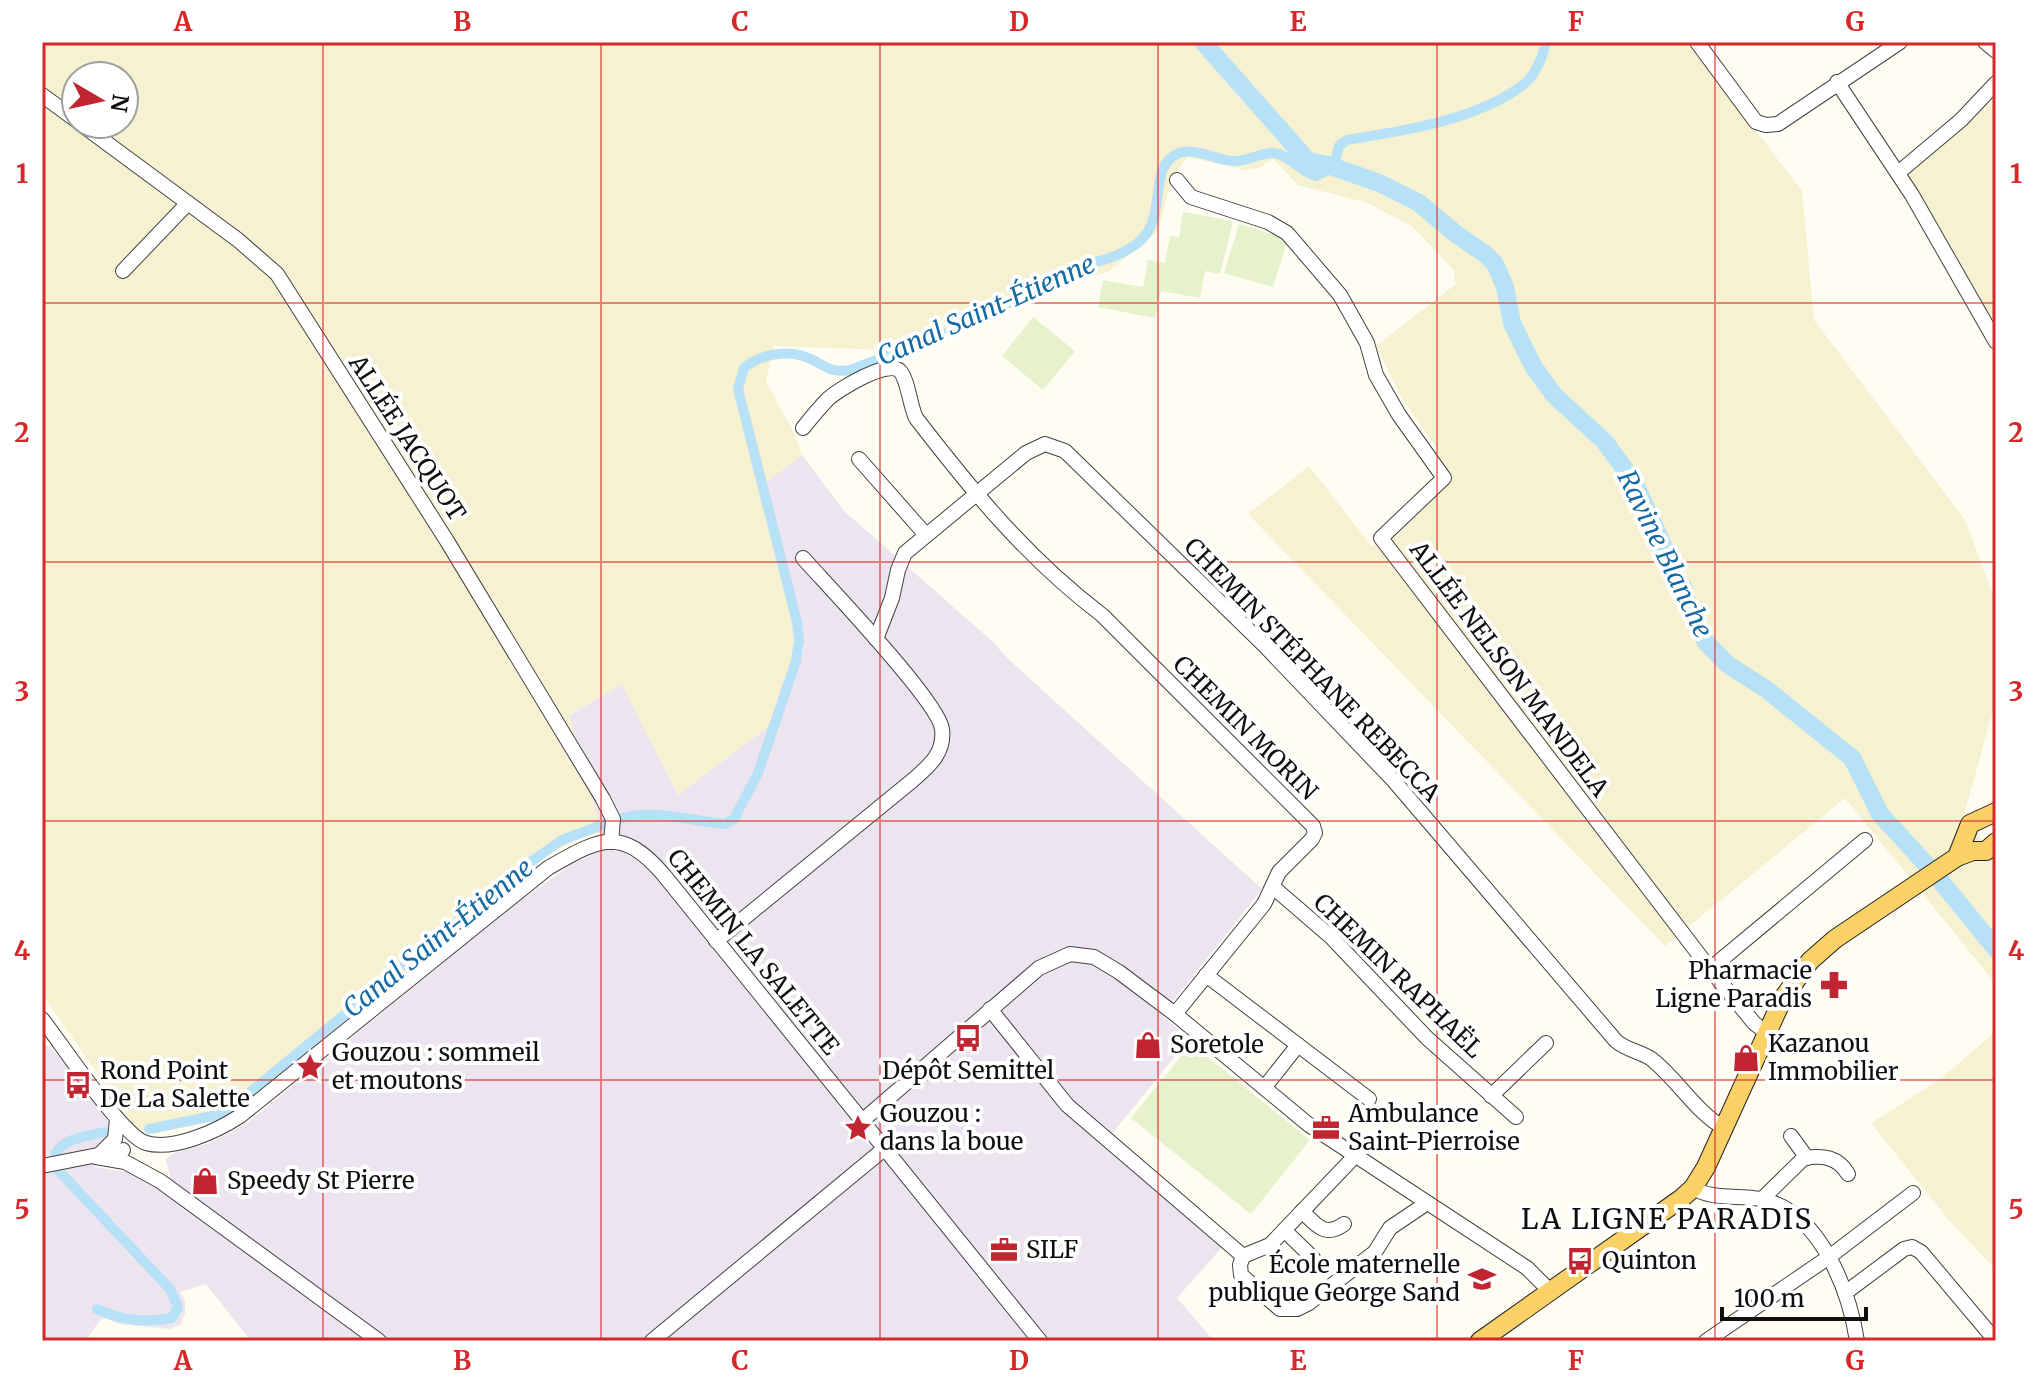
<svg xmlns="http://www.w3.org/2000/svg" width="2038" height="1383" font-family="Merriweather,serif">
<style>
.industrial{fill:#ece4ee}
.farmland{fill:#f6f1d1;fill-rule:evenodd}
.pitch{fill:#e6f2cc}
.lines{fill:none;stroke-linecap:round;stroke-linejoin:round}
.canal{stroke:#b6e1f7;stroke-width:10}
.river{stroke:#b6e1f7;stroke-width:18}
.minor-casing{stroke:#424242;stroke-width:16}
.major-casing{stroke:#202020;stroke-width:20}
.minor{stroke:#fff;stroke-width:14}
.major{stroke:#fad167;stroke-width:18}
.grid{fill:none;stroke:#d62828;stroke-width:2;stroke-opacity:0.55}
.labels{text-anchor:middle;stroke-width:8;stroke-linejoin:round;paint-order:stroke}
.street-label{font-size:24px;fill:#0f0f0f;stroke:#fff}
.poi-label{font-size:24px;fill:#0f0f0f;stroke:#fff;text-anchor:start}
.water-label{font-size:26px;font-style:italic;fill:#166ba4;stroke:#fff}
.quarter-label{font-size:28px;letter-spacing:2px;fill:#0f0f0f;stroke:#fff}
.neatline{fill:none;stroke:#d62828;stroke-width:3}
.grid-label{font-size:26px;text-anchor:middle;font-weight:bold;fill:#d62828}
</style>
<rect width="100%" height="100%" fill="#fffcf2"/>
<polygon class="industrial" points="802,455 844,511 993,642 1008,659 1262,889 1162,1015 1189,1039 1102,1146 1224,1245 1177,1298 1214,1341 251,1341 206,1284 180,1292 185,1300 185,1313 181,1324 170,1329 119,1324 105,1318 101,1319 85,1341 42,1341 42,1041 68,1064 110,1124 109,1140 92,1149 95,1167 126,1172 156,1188 170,1177 166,1159 174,1153 210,1143 246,1124 518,902 574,863 603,850 601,833 569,715 622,684 678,795 769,726 802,658 804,644 801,617 763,484"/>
<g class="farmland">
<path d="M42,42H1688L1802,191L1814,320L1965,520L1996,602V700L1965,811L1996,865V984L1845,798L1665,946L1248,514L1309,466L1372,547L1444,478L1435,445L1403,400L1376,346L1456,284L1453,269L1413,227L1368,203L1298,185L1273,159L1259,168L1246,170L1187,157L1172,178L1158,231L1109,271L1057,288L916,351L774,346L766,382L794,433L802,455L763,484L801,617L804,644L802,658L769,726L678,795L622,685L569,714L602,833L586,834L540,859L224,1118L154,1134L135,1127L42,994ZM76,76H124V124H76Z"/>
<polygon points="1996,89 1996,312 1987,318 1905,172"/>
<polygon points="1994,1033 1996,1033 1996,1270 1948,1219 1871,1123 1938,1081"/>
</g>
<g class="pitch">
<polygon points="1183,212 1233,221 1220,274 1205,271 1200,298 1161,291 1155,318 1098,307 1103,280 1143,287 1148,260 1165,263 1170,236 1179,237"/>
<polygon points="1239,224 1288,239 1273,287 1224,273"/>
<polygon points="1033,317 1075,351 1043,390 1002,356"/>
<polygon points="1191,1044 1310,1140 1251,1214 1131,1118"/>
</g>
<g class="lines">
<g class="canal">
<path d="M622,818C656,809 691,821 725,824L734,819L758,773L796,661L799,641L797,622L738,389L744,368C759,355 784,350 803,356C823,362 826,374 850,370C896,352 949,335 992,313C1013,301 1033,286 1055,276C1081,263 1115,262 1139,242C1169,217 1146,166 1179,153C1193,147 1217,160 1233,161C1248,162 1261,152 1274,153C1290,155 1300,172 1316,176L1333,168L1339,146L1347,140C1403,131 1477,120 1523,85C1535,76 1543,57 1546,42"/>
<polyline points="149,1129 218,1115 232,1107 529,863 562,840 610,822"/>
<path d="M55,1155C62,1138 88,1136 104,1132"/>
<path d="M58,1170L170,1289L178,1307L172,1318C146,1323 122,1321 97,1309"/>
</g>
<polyline class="river" points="1203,42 1308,161 1328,165 1379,183 1419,203 1456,234 1485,254 1495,264 1505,287 1512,323 1533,366 1554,395 1605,442 1634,482 1670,560 1674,575 1683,587 1691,614 1706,642 1727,664 1766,689 1852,758 1880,814 1935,874 1996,949"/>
<g class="minor-casing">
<g id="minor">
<polyline points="1697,42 1756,122 1766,125 1778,124 1900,42"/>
<polyline points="1985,42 1996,51"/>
<polyline points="1837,82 1912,195 1996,342"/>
<polyline points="42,95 76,120"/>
<polyline points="81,124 238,240 277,274 447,541 603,799 613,819 611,842"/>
<polyline points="1898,173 1961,120 1996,83"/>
<polyline points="1177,180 1191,197 1268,222 1287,233 1340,295 1367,343 1376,375 1399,415 1444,478 1381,538 1710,969 1754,1023 1768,1034"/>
<polyline points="123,271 188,203"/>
<path d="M803,428C811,418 819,408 828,399C839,389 888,359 900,371C908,380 910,406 916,418C973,492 1027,558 1102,615L1313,826L1315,833L1312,839L1279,872L1264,904L1175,1014"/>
<polyline points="859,459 926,535"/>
<path d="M876,639L892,598L898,570L905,553L1026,453L1045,444L1065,451L1264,645L1394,781L1616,1041C1629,1052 1645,1052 1655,1062C1679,1082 1697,1113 1724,1128"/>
<polyline points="1273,887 1331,937 1427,1038 1516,1117"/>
<path d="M716,941L913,780C929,766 945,753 942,729C939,702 827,585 803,558"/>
<polyline points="1710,969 1865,840"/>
<polyline points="1206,975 1369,1099"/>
<polyline points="990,1009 1067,1105 1243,1256"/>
<path d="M42,1019C61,1043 122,1136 146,1143C174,1151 217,1131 240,1116L548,868C599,839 620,825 663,874L1040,1341"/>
<polyline points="1264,1088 1298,1045"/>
<polyline points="1491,1096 1546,1043"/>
<polyline points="862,1121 1039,968 1070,954 1094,957 1119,972 1175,1014 1309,1125 1527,1268 1549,1290"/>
<polyline points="1791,1136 1807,1158"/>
<polyline points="99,1155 115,1139 117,1119"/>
<polyline points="96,1157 125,1162 160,1181 379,1341"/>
<polyline points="42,1166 123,1150"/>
<path d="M1693,1188C1713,1200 1738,1195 1760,1199C1819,1210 1849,1289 1857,1341"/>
<path d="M1762,1199L1804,1158C1823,1155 1838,1157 1848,1174"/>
<path d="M1302,1211C1316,1225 1325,1238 1344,1224"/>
<polyline points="1284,1230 1313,1258"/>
<polyline points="1243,1256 1240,1265 1241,1275 1280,1309 1297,1309 1309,1303 1375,1252 1390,1228 1427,1203"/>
<polyline points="1243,1256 1270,1245 1355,1156"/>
<polyline points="1845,1293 1904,1249 1912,1247 1921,1252 1996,1341"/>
<polyline points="652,1341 884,1149"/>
<polyline points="1706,1341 1829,1257 1913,1193"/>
</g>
</g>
<g class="major-casing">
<g id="major">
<polyline points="1957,857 1970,824 1996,812"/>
<polyline points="1480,1341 1682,1198 1693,1188 1706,1167 1783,998 1810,961 1835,939 1957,857 1973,851 1986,851 1996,842"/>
</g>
</g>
<use href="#minor" class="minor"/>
<use href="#major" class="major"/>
</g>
<path class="grid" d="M323,42V1341M601,42V1341M880,42V1341M1158,42V1341M1437,42V1341M1715,42V1341M42,303H1996M42,562H1996M42,821H1996M42,1080H1996"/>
<defs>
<g id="pharmacy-bare" transform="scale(2.16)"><path d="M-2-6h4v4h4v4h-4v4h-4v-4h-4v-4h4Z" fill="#c22532" stroke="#fff" stroke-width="2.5" paint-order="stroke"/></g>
<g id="bus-bare" transform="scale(2.16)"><path d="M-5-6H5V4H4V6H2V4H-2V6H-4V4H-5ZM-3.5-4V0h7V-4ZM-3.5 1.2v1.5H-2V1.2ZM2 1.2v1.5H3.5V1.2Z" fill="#c22532" stroke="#fff" stroke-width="2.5" paint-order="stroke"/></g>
<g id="shop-bare" transform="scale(2.16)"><path d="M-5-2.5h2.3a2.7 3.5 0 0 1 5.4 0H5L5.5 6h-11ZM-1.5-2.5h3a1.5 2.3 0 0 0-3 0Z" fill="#c22532" stroke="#fff" stroke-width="2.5" paint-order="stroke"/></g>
<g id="sight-bare" transform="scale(2.16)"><path d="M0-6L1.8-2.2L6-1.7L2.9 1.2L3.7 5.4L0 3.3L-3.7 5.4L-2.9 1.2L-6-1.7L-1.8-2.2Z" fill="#c22532" stroke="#fff" stroke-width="2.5" paint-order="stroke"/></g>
<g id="office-bare" transform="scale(2.16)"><path d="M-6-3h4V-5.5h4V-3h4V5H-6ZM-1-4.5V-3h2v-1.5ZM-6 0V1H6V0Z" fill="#c22532" stroke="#fff" stroke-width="2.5" paint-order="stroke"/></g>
<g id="school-bare" transform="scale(2.16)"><path d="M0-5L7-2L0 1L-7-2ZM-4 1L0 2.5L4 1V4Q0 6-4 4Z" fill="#c22532" stroke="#fff" stroke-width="2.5" paint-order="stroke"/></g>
</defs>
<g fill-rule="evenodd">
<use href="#pharmacy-bare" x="1834" y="985"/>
<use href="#bus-bare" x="968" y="1038"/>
<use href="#shop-bare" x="1148" y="1045"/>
<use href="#shop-bare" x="1746" y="1058"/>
<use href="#sight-bare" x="310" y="1067"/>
<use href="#bus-bare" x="78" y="1085"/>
<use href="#sight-bare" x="858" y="1128"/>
<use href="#office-bare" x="1326" y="1128"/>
<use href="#shop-bare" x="205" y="1181"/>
<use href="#office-bare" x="1004" y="1250"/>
<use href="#bus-bare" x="1580" y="1261"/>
<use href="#school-bare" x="1482" y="1279"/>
</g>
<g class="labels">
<g class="street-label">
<text transform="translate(407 438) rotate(57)" y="8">ALLÉE JACQUOT</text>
<text transform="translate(1509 669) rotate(53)" y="8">ALLÉE NELSON MANDELA</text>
<text transform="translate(1312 670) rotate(46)" y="8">CHEMIN STÉPHANE REBECCA</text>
<text transform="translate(1245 728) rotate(45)" y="8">CHEMIN MORIN</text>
<text transform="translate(753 952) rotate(51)" y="8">CHEMIN LA SALETTE</text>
<text transform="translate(1398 976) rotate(44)" y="8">CHEMIN RAPHAËL</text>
</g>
<g class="poi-label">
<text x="1812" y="979" text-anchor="end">Pharmacie<tspan x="1812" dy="28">Ligne Paradis</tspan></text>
<text x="1768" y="1052">Kazanou<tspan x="1768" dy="28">Immobilier</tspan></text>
<text x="1170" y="1053">Soretole</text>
<text x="332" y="1061">Gouzou : sommeil<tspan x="332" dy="28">et moutons</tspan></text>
<text x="100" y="1079">Rond Point<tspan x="100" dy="28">De La Salette</tspan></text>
<text x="968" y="1079" text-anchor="middle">Dépôt Semittel</text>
<text x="880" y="1122">Gouzou :<tspan x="880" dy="28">dans la boue</tspan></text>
<text x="1348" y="1122">Ambulance<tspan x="1348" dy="28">Saint-Pierroise</tspan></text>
<text x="227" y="1189">Speedy St Pierre</text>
<text x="1026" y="1258">SILF</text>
<text x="1602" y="1269">Quinton</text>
<text x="1460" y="1273" text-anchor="end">École maternelle<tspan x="1460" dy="28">publique George Sand</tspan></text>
</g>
<g class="water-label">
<text transform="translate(986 310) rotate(-24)" y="9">Canal Saint-Étienne</text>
<text transform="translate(1665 554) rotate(64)" y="9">Ravine Blanche</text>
<text transform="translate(438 938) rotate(-39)" y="9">Canal Saint-Étienne</text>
</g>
<g class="quarter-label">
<text x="1667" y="1229">LA LIGNE PARADIS</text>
</g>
</g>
<rect width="2038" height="1383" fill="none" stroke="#ffffff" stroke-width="88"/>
<g transform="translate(100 100) rotate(99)"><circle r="38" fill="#ffffff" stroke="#9f9f9f" stroke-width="2"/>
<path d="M0-6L14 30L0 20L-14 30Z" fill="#c22532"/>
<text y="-12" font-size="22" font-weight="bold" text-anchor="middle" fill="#0f0f0f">N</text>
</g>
<path d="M1722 1307v12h144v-12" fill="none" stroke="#0f0f0f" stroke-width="4"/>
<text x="1734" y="1307" font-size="24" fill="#0f0f0f" stroke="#ffffff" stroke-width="6" paint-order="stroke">100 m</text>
<rect x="44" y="44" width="1950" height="1295" class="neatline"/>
<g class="grid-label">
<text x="183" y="31">A</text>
<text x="462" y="31">B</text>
<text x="740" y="31">C</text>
<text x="1019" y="31">D</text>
<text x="1298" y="31">E</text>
<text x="1576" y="31">F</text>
<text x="1855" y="31">G</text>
<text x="22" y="183">1</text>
<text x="2016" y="183">1</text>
<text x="22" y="442">2</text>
<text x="2016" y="442">2</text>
<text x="22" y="701">3</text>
<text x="2016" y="701">3</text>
<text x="22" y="960">4</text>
<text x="2016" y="960">4</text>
<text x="22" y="1219">5</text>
<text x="2016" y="1219">5</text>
<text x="183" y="1370">A</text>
<text x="462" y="1370">B</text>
<text x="740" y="1370">C</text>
<text x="1019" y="1370">D</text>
<text x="1298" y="1370">E</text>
<text x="1576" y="1370">F</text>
<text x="1855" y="1370">G</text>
</g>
</svg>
